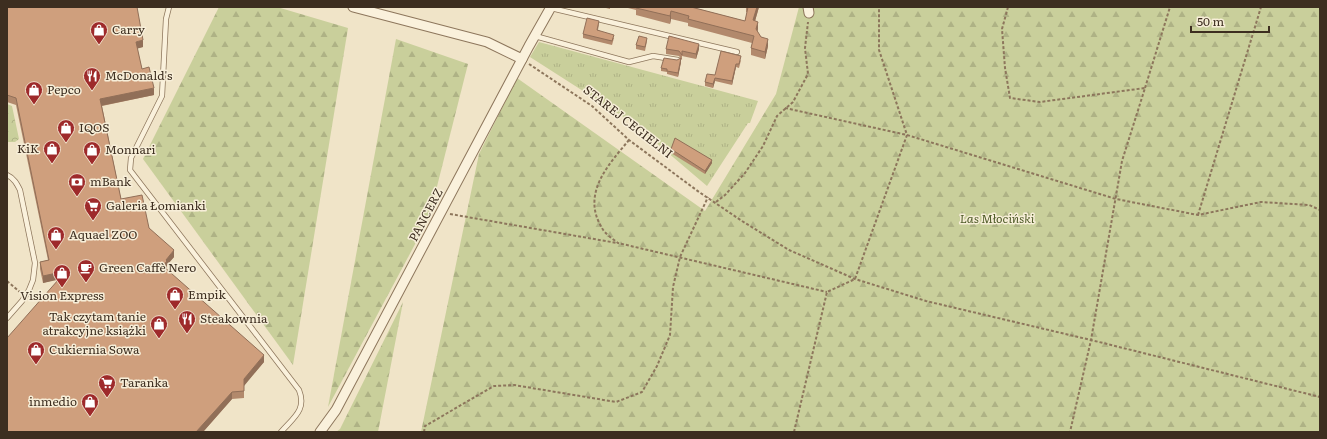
<svg xmlns="http://www.w3.org/2000/svg" width="1327" height="439" font-family="Literata,serif">
<style>
.grass{fill:url(#grass-tufts)}
.forest{fill:url(#forest-firs)}
.park{fill:url(#park-crowns)}
.lines{fill:none;stroke-linecap:round;stroke-linejoin:round}
.lane-casing{stroke:#8d765c;stroke-width:6}
.street-casing{stroke:#8d765c;stroke-width:11}
.path{stroke:#8d765c;stroke-width:2;stroke-dasharray:3 2;stroke-linecap:butt}
.lane{stroke:#faf1dc;stroke-width:4.5}
.street{stroke:#faf1dc;stroke-width:9}
.wall{fill:#b2896c}
.shaded-wall{fill:#916f58}
.building{fill:#cf9f7d;stroke:#916f58}
.labels{text-anchor:middle;stroke-width:3;stroke-linejoin:round;paint-order:stroke}
.poi-label{font-size:12px;fill:#3d2e20;stroke:#f7eed8;text-anchor:start}
.street-label{font-size:12px;fill:#3d2e20;stroke:#f7eed8}
.park-label{font-size:12px;font-style:italic;fill:#4d5a26;stroke:#f7eed8}
</style>
<defs>
<pattern id="grass-tufts" width="24" height="20" patternUnits="userSpaceOnUse"><rect width="24" height="20" fill="#c9cf9b"/><path d="M3 7l-1-3M5 7V3M7 7l1-3M15 17l-1-3M17 17v-4M19 17l1-3" fill="none" stroke="#aeb285"/></pattern>
<pattern id="forest-firs" width="22" height="20" patternUnits="userSpaceOnUse"><rect width="22" height="20" fill="#c9cf9b"/><path d="M5 1l3.5 6h-7zM16 11l3.5 6h-7z" fill="#aeb285"/></pattern>
<pattern id="park-crowns" width="20" height="18" patternUnits="userSpaceOnUse"><rect width="20" height="18" fill="#c9cf9b"/><path d="M2 6a3 3 0 1 1 6 0M12 15a3 3 0 1 1 6 0" fill="none" stroke="#aeb285"/></pattern>
</defs>
<rect width="100%" height="100%" fill="#f0e4c8"/>
<polygon class="grass" points="539,42 758,101 750,123 748,123 707,186 633,123 530,57"/>
<g class="forest">
<polygon points="219,7 277,7 348,28 293,365 143,159"/>
<polygon points="799,7 1320,7 1320,432 421,432 479,154 517,78 705,211 776,94"/>
<polygon points="396,39 468,64 429,218 328,407"/>
<polygon points="403,302 378,432 336,432 340,429"/>
</g>
<polygon class="park" points="7,104 12,106 19,139 15,142 7,142"/>
<g class="lines">
<g class="lane-casing">
<g id="lane">
<path d="M169,7L166,19L162,96L131,158L130,170L299,390C307,410 293,418 281,432"/>
<polyline points="551,8 737,52"/>
<polyline points="535,36 629,62 653,56 678,60"/>
<path d="M7,175C14,178 17,184 20,190L35,263L33,280L29,290L22,301L7,318"/>
</g>
</g>
<g class="street-casing">
<g id="street">
<polyline points="353,7 487,42 522,59"/>
<polyline points="808,7 809,13"/>
<polyline points="320,432 336,410 529,46 551,7"/>
</g>
</g>
<g class="path">
<polyline points="1008,7 1002,29 1005,68 1010,98 1040,102 1145,88 1122,161 1091,340 1070,432"/>
<polyline points="529,64 592,106 629,140 699,192 742,221 789,250 855,279 926,301 1091,340 1320,397"/>
<polyline points="1145,88 1170,7"/>
<polyline points="785,108 907,135 1116,199 1198,215 1261,202 1309,205 1320,210"/>
<path d="M629,140C608,165 581,194 602,228C605,234 613,239 618,243L827,292"/>
<polyline points="716,202 725,195 745,173 763,146 777,116 793,102 808,74 805,48 808,22"/>
<polyline points="450,214 617,243"/>
<polyline points="1198,215 1261,7"/>
<polyline points="7,281 20,292"/>
<polyline points="424,432 425,426 494,386 514,385 616,402 642,392 657,366 670,335 673,287 680,257 708,197"/>
<polyline points="794,432 827,292 855,279 907,135 879,50 879,7"/>
</g>
<use href="#lane" class="lane"/>
<use href="#street" class="street"/>
</g>
<g class="wall">
<polygon points="7,7 143,47 137,48 142,69 154,95 102,106 121,199 149,228 174,257 167,265 167,268 166,269 264,362 244,385 244,398 232,399 203,432 7,432 58,279 43,283 40,269 40,262 48,260 16,105 7,102"/>
<polygon points="602,7 610,7 610,9"/>
<polygon points="624,7 691,7 745,21 747,12 746,12 746,7 759,7 755,21 758,29 757,32 761,37 768,46 765,59 751,55 751,48 752,43 688,26 688,23 671,19 670,24 636,15 636,10"/>
<polygon points="599,24 598,30 614,38 612,45 583,38 583,34"/>
<polygon points="647,41 645,51 636,49 636,45"/>
<polygon points="666,49 699,49 696,59 682,56 682,60 681,59 681,62 678,77 667,74 667,72 661,71 661,68 681,59 679,56 666,54"/>
<polygon points="741,60 739,68 736,67 732,85 715,81 713,88 705,86 705,82"/>
<polygon points="671,149 712,163 705,174 671,153"/>
</g>
<g class="shaded-wall">
<polygon points="757,7 759,7 753,28 753,20"/>
<polygon points="671,11 671,19 670,24 670,16"/>
<polygon points="758,22 758,29 756,37 756,29"/>
<polygon points="768,39 768,46 765,59 765,52"/>
<polygon points="143,40 143,47 136,49 136,42"/>
<polygon points="699,44 699,49 696,59 696,54"/>
<polygon points="681,58 681,62 678,77 678,73"/>
<polygon points="736,64 736,67 732,85 732,81"/>
<polygon points="715,78 715,81 713,88 713,84"/>
<polygon points="154,88 154,95 100,106 100,99"/>
<polygon points="712,160 712,163 705,174 705,171"/>
<polygon points="174,250 174,257 167,265 167,268 163,273 163,266 166,260"/>
<polygon points="66,271 66,278 43,283 43,276"/>
<polygon points="264,355 264,362 244,386 244,379"/>
<polygon points="232,392 232,399 203,432 196,432"/>
</g>
<g class="building">
<polygon points="7,7 137,7 143,40 136,42 142,69 149,67 154,88 100,99 121,199 142,195 149,228 174,250 166,260 167,261 163,266 264,355 244,379 244,391 232,392 196,432 7,432 7,338 66,271 43,276 40,262 49,260 16,98 7,95"/>
<polygon points="636,7 691,7 745,21 748,7 757,7 753,20 758,22 756,29 761,37 768,39 765,52 751,48 754,36 688,19 689,16 671,11 670,16 636,8"/>
<polygon points="587,18 599,21 597,30 614,35 612,41 583,34"/>
<polygon points="639,36 647,38 645,47 636,45"/>
<polygon points="669,36 699,44 696,54 682,51 682,55 679,51 666,49"/>
<polygon points="721,51 741,56 739,64 736,64 732,81 715,78 713,84 705,82 707,74 715,75"/>
<polygon points="664,58 677,60 681,58 678,73 667,71 667,69 661,68"/>
<polygon points="675,138 712,160 705,171 671,149"/>
</g>
<defs>
<g id="shop-pin" transform="scale(0.9)"><path d="M0 17L-7.5 6A9.5 9.5 0 1 1 7.5 6Z" fill="#9e2a2b" stroke="#f7eed8"/><path d="M-5-2.5h2.3a2.7 3.5 0 0 1 5.4 0H5L5.5 6h-11ZM-1.5-2.5h3a1.5 2.3 0 0 0-3 0Z" fill="#fff"/></g>
<g id="restaurant-pin" transform="scale(0.9)"><path d="M0 17L-7.5 6A9.5 9.5 0 1 1 7.5 6Z" fill="#9e2a2b" stroke="#f7eed8"/><path d="M-5-6h1v4h1v-4h1v4h1v-4h1v5L-1.5 .5V6h-2V.5L-5-1ZM5-6V6H3V1.5H1.5Q1.5-4 5-6Z" fill="#fff"/></g>
<g id="bank-pin" transform="scale(0.9)"><path d="M0 17L-7.5 6A9.5 9.5 0 1 1 7.5 6Z" fill="#9e2a2b" stroke="#f7eed8"/><path d="M-6-4H6V4H-6ZM0-2.3a2.3 2.3 0 1 0 0 4.6a2.3 2.3 0 1 0 0-4.6Z" fill="#fff"/></g>
<g id="supermarket-pin" transform="scale(0.9)"><path d="M0 17L-7.5 6A9.5 9.5 0 1 1 7.5 6Z" fill="#9e2a2b" stroke="#f7eed8"/><path d="M-6-5.5h2.5l.6 2H6L4.5 2H-2.5L-4.4-4H-6ZM-1.5 3.2a1.3 1.3 0 1 0 .1 0ZM3 3.2a1.3 1.3 0 1 0 .1 0Z" fill="#fff"/></g>
<g id="cafe-pin" transform="scale(0.9)"><path d="M0 17L-7.5 6A9.5 9.5 0 1 1 7.5 6Z" fill="#9e2a2b" stroke="#f7eed8"/><path d="M-5.5-4.5H6V0H3Q3 3.5 0 3.5H-2.5Q-5.5 3.5-5.5 0ZM3-3.2v2h1.7v-2ZM-6 4.5H4V6H-6Z" fill="#fff"/></g>
</defs>
<g fill-rule="evenodd">
<use href="#shop-pin" x="99" y="30"/>
<use href="#restaurant-pin" x="92" y="76"/>
<use href="#shop-pin" x="34" y="90"/>
<use href="#shop-pin" x="66" y="128"/>
<use href="#shop-pin" x="52" y="149"/>
<use href="#shop-pin" x="92" y="150"/>
<use href="#bank-pin" x="77" y="182"/>
<use href="#supermarket-pin" x="93" y="206"/>
<use href="#shop-pin" x="56" y="235"/>
<use href="#cafe-pin" x="86" y="268"/>
<use href="#shop-pin" x="62" y="273"/>
<use href="#shop-pin" x="175" y="295"/>
<use href="#restaurant-pin" x="187" y="319"/>
<use href="#shop-pin" x="159" y="324"/>
<use href="#shop-pin" x="36" y="350"/>
<use href="#supermarket-pin" x="107" y="383"/>
<use href="#shop-pin" x="90" y="402"/>
</g>
<g class="labels">
<g class="poi-label">
<text x="112" y="34">Carry</text>
<text x="105" y="80">McDonald's</text>
<text x="47" y="94">Pepco</text>
<text x="79" y="132">IQOS</text>
<text x="39" y="153" text-anchor="end">KiK</text>
<text x="105" y="154">Monnari</text>
<text x="90" y="186">mBank</text>
<text x="106" y="210">Galeria Łomianki</text>
<text x="69" y="239">Aquael ZOO</text>
<text x="99" y="272">Green Caffè Nero</text>
<text x="188" y="299">Empik</text>
<text x="62" y="300" text-anchor="middle">Vision Express</text>
<text x="146" y="321" text-anchor="end">Tak czytam tanie<tspan x="146" dy="14">atrakcyjne książki</tspan></text>
<text x="200" y="323">Steakownia</text>
<text x="49" y="354">Cukiernia Sowa</text>
<text x="120" y="387">Taranka</text>
<text x="77" y="406" text-anchor="end">inmedio</text>
</g>
<g class="street-label">
<text transform="translate(628 122) rotate(38)" y="4">STAREJ CEGIELNI</text>
<text transform="translate(426 215) rotate(-62)" y="4">PANCERZ</text>
</g>
<g class="park-label">
<text x="997" y="223">Las Młociński</text>
</g>
</g>
<rect width="1327" height="439" fill="none" stroke="#3d2e20" stroke-width="16"/>
<path d="M1191 26v6h78v-6" fill="none" stroke="#3d2e20" stroke-width="2"/>
<text x="1197" y="26" font-size="12" fill="#3d2e20" stroke="#f7eed8" stroke-width="3" paint-order="stroke">50 m</text>
</svg>
